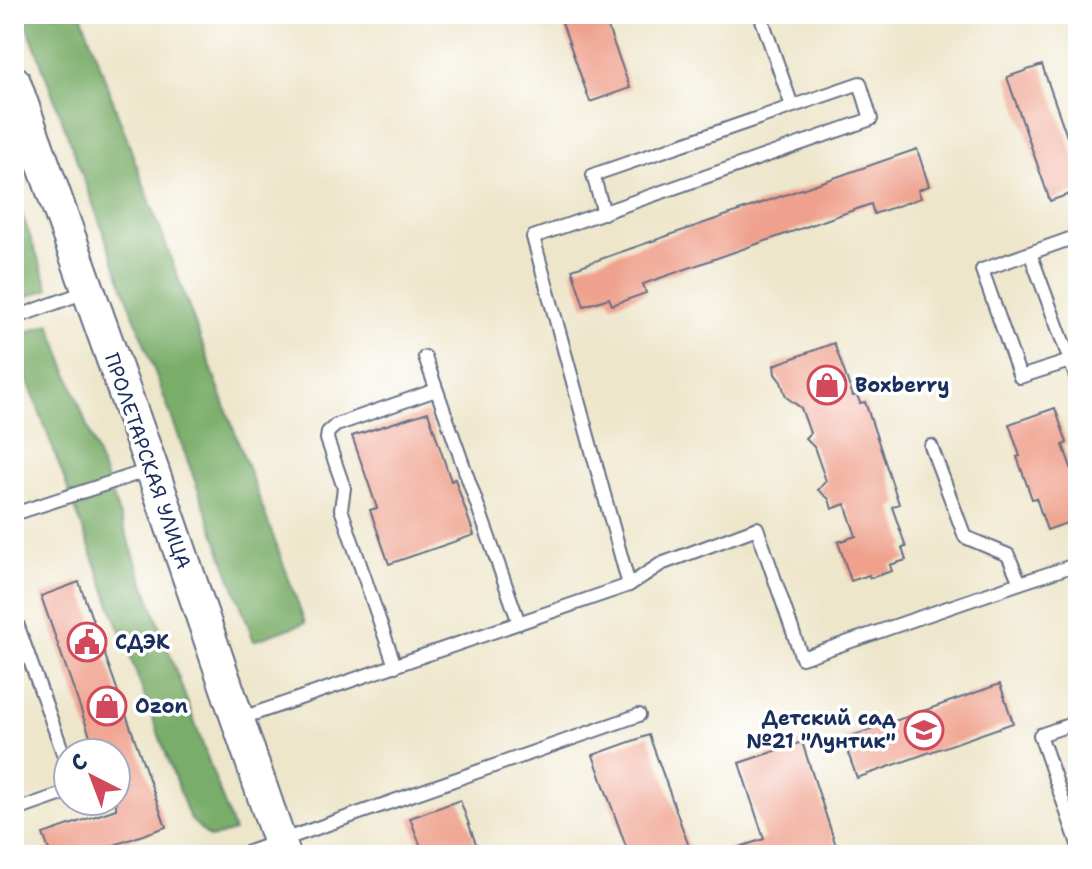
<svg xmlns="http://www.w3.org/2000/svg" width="1092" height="869" font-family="'Shantell Sans',sans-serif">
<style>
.forest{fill:#7aad69;stroke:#4a6e64;stroke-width:2}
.building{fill:#efa18d}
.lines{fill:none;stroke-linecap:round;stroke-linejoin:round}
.service-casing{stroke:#656f84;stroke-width:16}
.tertiary-casing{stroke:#656f84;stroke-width:36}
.service{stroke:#fff;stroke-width:12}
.tertiary{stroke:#fff;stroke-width:32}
.labels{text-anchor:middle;stroke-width:7;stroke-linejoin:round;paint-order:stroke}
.poi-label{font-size:20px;font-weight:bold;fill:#1b2f5e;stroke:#fff;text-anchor:start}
.street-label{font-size:20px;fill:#1b2f5e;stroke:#fff}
</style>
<rect width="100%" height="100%" fill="#fff"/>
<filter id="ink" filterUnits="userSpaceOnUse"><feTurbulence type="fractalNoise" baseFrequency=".0125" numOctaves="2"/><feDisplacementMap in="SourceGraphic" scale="16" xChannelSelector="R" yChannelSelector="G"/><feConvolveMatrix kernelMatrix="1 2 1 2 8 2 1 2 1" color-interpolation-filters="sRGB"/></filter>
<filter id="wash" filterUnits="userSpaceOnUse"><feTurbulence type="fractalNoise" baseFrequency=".006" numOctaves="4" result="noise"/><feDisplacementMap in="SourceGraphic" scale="32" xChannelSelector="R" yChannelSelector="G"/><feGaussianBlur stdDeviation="1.8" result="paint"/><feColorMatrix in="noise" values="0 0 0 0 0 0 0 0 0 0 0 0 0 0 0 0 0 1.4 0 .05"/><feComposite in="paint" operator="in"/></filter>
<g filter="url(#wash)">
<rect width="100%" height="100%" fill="#eee6cb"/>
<g class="forest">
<polygon points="23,14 81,14 305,623 254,641"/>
<polygon points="14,192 49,289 14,301"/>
<polygon points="50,324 234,831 210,838 190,819 14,343 14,337"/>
</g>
<g id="blocks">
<g class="building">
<polygon points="559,14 603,14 630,88 590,102"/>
<polygon points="1042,65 1078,168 1078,191 1050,201 1007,77"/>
<polygon points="917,149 929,186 918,190 921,198 874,214 871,204 643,284 646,293 612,305 609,298 584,306 572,269"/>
<polygon points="834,343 853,396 857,395 860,403 865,402 899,504 892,507 906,547 902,548 906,560 890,565 892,571 870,578 869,575 851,581 838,542 856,536 845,504 832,509 829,499 818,490 826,481 814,447 805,438 810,433 801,408 786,397 781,382 775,374 774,365"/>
<polygon points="1055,408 1067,443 1063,445 1078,487 1078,519 1047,530 1036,498 1032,499 1017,457 1020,456 1009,424"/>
<polygon points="428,412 451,481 455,479 474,535 389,564 370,510 377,508 352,436"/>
<polygon points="79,582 166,827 86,855 51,855 43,834 116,809 116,753 96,753 41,596"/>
<polygon points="1000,684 1013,723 857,778 843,739"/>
<polygon points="649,735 692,855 629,855 593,755"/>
<polygon points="802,742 839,855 725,855 724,852 764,839 739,763"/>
<polygon points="460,800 480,855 424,855 410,818"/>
</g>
</g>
</g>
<g filter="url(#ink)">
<use href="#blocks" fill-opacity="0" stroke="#656f84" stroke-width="2"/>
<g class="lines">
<g class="service-casing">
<g id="service">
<polyline points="760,14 792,106"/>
<polyline points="604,213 593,175 860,83 871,119 533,237 629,585"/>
<polyline points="1078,236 1030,253 1078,382"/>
<polyline points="1030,253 982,270 1020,377 1070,361"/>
<polyline points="14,318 88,291"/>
<polyline points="425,357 519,623"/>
<polyline points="931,446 965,537 1008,555 1020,583 1078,564"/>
<polyline points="14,514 152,469"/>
<polyline points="14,604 14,621"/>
<polyline points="16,621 68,767"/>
<polyline points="395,666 341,509 344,488 327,439 328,432 336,425 436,390"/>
<polyline points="239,719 629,585 661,564 757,528 802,658 1020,583"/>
<polyline points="1078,722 1040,735 1078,844"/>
<polyline points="14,811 68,792"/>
<polyline points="240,855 639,715"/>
</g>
</g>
<g class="tertiary-casing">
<polyline id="tertiary" points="14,82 152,469 284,855"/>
</g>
<use href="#service" class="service"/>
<use href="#tertiary" class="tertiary"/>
</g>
</g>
<defs>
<g id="shop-ring" transform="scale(2)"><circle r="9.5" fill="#fff" stroke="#d1495b" stroke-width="1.5"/><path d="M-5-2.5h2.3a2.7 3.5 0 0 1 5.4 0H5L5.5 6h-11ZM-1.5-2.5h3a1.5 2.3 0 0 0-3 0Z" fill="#d1495b"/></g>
<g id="civic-ring" transform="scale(2)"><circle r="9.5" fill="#fff" stroke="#d1495b" stroke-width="1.5"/><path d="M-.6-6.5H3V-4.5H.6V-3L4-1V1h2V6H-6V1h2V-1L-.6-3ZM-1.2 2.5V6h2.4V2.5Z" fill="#d1495b"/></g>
<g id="school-ring" transform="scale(2)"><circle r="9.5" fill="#fff" stroke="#d1495b" stroke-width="1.5"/><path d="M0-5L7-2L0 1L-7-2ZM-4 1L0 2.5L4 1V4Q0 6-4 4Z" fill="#d1495b"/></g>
</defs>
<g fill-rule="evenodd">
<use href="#shop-ring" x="827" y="385"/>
<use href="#civic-ring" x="87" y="642"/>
<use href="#shop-ring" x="107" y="706"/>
<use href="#school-ring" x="924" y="730"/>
</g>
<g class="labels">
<g class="poi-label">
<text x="855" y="392">Boxberry</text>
<text x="115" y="649">СДЭК</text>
<text x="135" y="713">Ozon</text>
<text x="896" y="725" text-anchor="end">Детский сад<tspan x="896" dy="23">№21 "Лунтик"</tspan></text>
</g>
<g class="street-label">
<text transform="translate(148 461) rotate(71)" y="7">ПРОЛЕТАРСКАЯ УЛИЦА</text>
</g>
</g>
<rect width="1092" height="869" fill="none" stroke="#fff" stroke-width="48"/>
<g transform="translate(92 777) rotate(318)"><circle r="38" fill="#ffffff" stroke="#a4acbf" stroke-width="2"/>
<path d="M0-6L14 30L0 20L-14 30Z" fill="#d1495b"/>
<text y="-12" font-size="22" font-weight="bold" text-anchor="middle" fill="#1b2f5e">С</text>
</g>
</svg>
